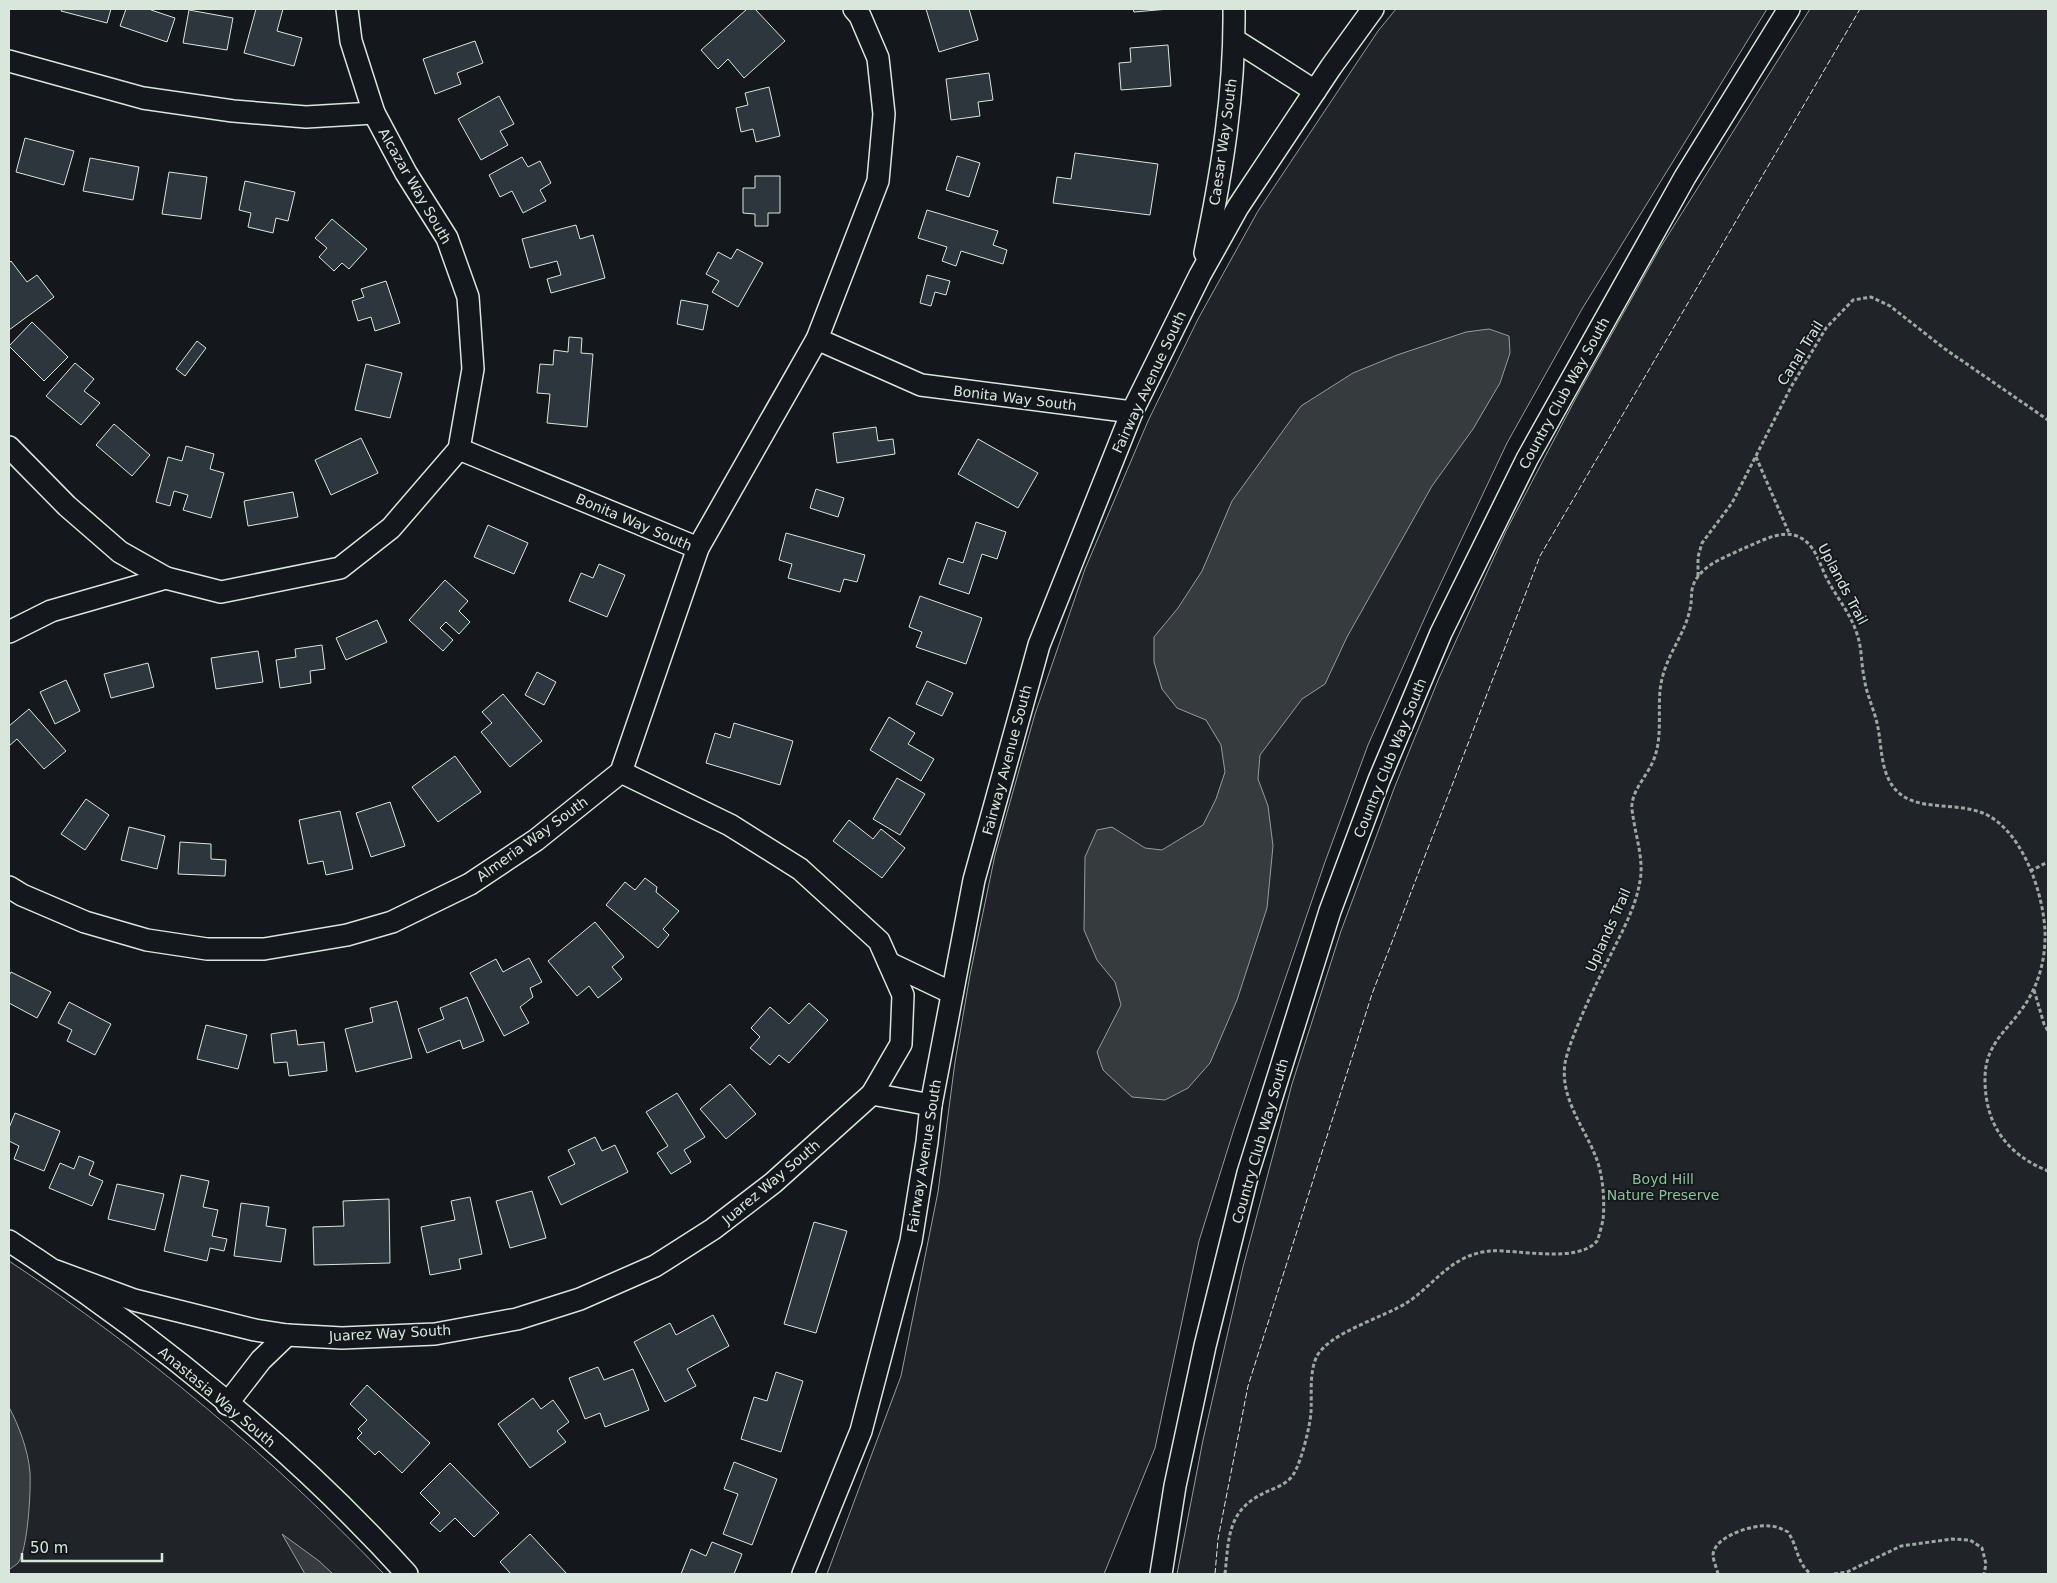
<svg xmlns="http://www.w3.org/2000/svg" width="2057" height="1583" font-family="'DejaVu Sans',sans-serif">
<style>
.green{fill:#202428;stroke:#939e99}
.water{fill:#363b3e;stroke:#939e99}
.building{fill:#2c363c;stroke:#d8e6dc}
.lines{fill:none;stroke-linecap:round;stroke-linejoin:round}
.minor-casing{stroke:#d8e6dc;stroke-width:24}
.path{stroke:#9da8a2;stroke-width:3;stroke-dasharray:4 2.5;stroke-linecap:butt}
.minor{stroke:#14181c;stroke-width:21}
.fence{stroke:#d8e6dc;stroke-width:1;stroke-dasharray:6 2.5;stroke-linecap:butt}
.labels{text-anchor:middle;stroke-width:4;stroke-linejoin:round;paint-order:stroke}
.street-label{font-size:14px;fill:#d8e6dc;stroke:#14181c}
.park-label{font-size:14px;fill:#8ac095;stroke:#14181c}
</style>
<rect width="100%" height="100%" fill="#14181c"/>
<g class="green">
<polygon points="1396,9 1767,9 1582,309 1507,443 1430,606 1368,745 1325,862 1234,1129 1199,1241 1155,1448 1104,1574 827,1574 901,1376 938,1192 955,1062 970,975 995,855 1035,714 1085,569 1148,421 1198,319 1258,211 1378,31"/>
<polygon points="1810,9 2048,9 2048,1574 1177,1574 1203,1440 1243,1267 1292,1084 1341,931 1395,786 1439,678 1506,531 1577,396 1660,248"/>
<path d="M9,1261C145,1351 272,1457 384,1574H9Z"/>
</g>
<g class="water">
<polygon points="1489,329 1509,336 1510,353 1500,383 1473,429 1432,486 1347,637 1325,684 1302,699 1260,755 1258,779 1268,806 1273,846 1267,908 1237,1000 1210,1063 1188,1088 1165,1100 1132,1097 1103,1070 1097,1052 1121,1005 1115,982 1097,960 1084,930 1085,857 1097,830 1112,827 1145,848 1162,850 1203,825 1216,799 1225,772 1221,745 1206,720 1177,708 1162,689 1154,662 1154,637 1178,608 1202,571 1232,501 1301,406 1353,373 1397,355 1466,332"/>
<path d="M9,1407C19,1426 28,1450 30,1472C31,1490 28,1549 18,1563C16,1565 11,1568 9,1570Z"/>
<polygon points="282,1534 319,1561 333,1574 305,1574"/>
</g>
<g class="building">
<polygon points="62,9 111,9 107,23 61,11"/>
<polygon points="126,9 152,9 151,10 175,18 167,42 120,26"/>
<polygon points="256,9 283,9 277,31 302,38 294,66 244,53"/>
<polygon points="747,9 755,9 785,41 744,78 728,59 718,69 701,50"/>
<polygon points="926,9 969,9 978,40 939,52"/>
<polygon points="1133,9 1169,9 1134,12"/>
<polygon points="189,10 233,18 227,50 183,43"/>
<polygon points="475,41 483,63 457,73 461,84 435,94 423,59"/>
<polygon points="1168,45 1171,86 1121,90 1119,63 1131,62 1130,48"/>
<polygon points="989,73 993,100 978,102 980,116 951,120 946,79"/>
<polygon points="769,87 780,136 756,142 753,129 741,132 736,108 748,105 745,93"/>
<polygon points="499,96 514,124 500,131 508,145 481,160 458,119"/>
<polygon points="25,138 74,151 64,185 16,172"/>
<polygon points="1075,153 1158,164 1150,215 1053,203 1057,177 1071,179"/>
<polygon points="957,156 980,163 969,197 946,190"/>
<polygon points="522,157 528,167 540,161 551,183 540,190 546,201 523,213 512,191 500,197 489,175"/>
<polygon points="90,158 139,167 133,200 83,191"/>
<polygon points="169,172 207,177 201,219 162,214"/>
<polygon points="755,176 780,176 780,213 768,213 768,226 755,226 755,214 743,213 743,188 755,188"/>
<polygon points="245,181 295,192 288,221 276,218 273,233 248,227 251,213 239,210"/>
<polygon points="927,210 998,231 993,245 1007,250 1003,264 961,251 956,266 942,261 947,247 918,238"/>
<polygon points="332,219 367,249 349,269 342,263 334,271 319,257 327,248 315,238"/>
<polygon points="576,225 580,239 593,235 605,278 551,293 547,279 561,275 557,261 530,268 522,239"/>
<polygon points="737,249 763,263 738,307 712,292 719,281 706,274 718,252 731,259"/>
<polygon points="11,261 27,282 37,275 54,297 9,330 9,263"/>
<polygon points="927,275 950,281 946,295 935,292 931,306 920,303"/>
<polygon points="386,281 400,323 375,331 371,317 358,321 352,301 364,297 361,289"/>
<polygon points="681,300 708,305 703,330 677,324"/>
<polygon points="32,322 68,357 44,381 9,346"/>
<polygon points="569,337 582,338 581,353 593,354 587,427 547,423 550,394 537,393 540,364 553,365 554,350 568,352"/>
<polygon points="197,341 206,348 185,376 176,369"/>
<polygon points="75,363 94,379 84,391 100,403 81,425 46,396"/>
<polygon points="366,364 402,373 390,418 355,410"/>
<polygon points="114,424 150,455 132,476 96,445"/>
<polygon points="876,427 878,441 893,439 895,454 837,463 833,433"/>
<polygon points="361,438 378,473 331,495 315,460"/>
<polygon points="978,439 1038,473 1018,508 958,474"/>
<polygon points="186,446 214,454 210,469 224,473 211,518 183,510 188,495 174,491 170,506 156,502 168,457 182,461"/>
<polygon points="816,489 844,498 838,517 810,508"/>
<polygon points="293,492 298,517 248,526 244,501"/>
<polygon points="976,522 1006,532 997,559 982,554 969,594 939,584 948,558 963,563"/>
<polygon points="488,525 528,543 514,574 474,557"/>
<polygon points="786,533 865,555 857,582 844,579 840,592 788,578 792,564 779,560"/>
<polygon points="599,564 625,575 607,617 569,601 581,573 593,578"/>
<polygon points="445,580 468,601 459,611 470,622 459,634 446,622 440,628 453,640 443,651 409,620"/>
<polygon points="920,596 982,618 966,664 916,647 922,632 909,627"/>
<polygon points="377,620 387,642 346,660 336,638"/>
<polygon points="322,645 325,669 310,671 311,683 280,688 276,660 296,657 295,649"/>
<polygon points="258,651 263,682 216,689 211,658"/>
<polygon points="148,663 154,687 111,698 104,674"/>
<polygon points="537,672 556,682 544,705 525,695"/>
<polygon points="66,680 80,711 55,724 40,692"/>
<polygon points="927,681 953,693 942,716 916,704"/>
<polygon points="503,694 542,741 510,767 481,732 492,723 482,712"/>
<polygon points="29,709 66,751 44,769 17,739 9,746 9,726"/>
<polygon points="889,717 915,733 908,744 934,759 921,781 870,750"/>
<polygon points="734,723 793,741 780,785 706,763 715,733 730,738"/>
<polygon points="455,756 481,792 438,822 412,787"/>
<polygon points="897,778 925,794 900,835 873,819"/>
<polygon points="86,799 109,815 85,850 61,834"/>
<polygon points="390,802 405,846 371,857 356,813"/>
<polygon points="340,811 353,869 326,875 323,861 308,864 299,820"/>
<polygon points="849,820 873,839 881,829 905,848 882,878 833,841"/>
<polygon points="129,827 165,836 157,869 121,860"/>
<polygon points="180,842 211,844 211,859 226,860 225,876 178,874"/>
<polygon points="645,878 657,887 656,892 679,911 663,929 669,935 658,948 606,905 625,882 635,890"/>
<polygon points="595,922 624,957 612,967 622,979 598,998 589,986 577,996 548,961"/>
<polygon points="529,958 542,982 530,988 533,997 520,1007 529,1023 504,1036 470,973 496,959 503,972"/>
<polygon points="11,972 51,992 37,1018 9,1003 9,976"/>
<polygon points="467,997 484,1041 463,1049 460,1040 427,1053 418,1029 444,1019 440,1008"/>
<polygon points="397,1001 412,1058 356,1072 345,1029 373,1022 370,1008"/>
<polygon points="69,1002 111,1024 95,1055 67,1041 72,1030 58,1023"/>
<polygon points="809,1003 828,1020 789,1063 779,1055 770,1065 750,1048 760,1037 751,1028 770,1007 789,1024"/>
<polygon points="206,1025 247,1035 238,1069 197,1059"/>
<polygon points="296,1030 298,1045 324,1042 327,1071 289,1076 287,1062 274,1063 271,1034"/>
<polygon points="730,1084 756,1114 726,1139 700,1109"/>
<polygon points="677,1093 705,1137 684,1150 691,1162 671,1174 657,1153 668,1146 646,1112"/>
<polygon points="15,1113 60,1131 44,1171 14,1159 19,1146 9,1141 9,1128"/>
<polygon points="595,1137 602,1151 615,1145 628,1172 561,1205 548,1177 575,1164 568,1150"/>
<polygon points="79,1156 94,1162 89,1175 103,1181 92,1206 49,1188 60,1163 74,1169"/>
<polygon points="181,1175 209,1181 203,1207 218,1210 212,1236 227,1239 224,1251 210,1248 207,1261 164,1251"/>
<polygon points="117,1184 164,1194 155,1230 108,1219"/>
<polygon points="532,1191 546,1238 510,1248 496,1201"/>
<polygon points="470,1197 482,1254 459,1259 461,1269 430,1275 421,1227 455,1220 451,1201"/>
<polygon points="389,1199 390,1263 314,1265 313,1227 344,1226 343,1201"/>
<polygon points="241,1203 269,1207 266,1226 286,1229 281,1262 234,1256"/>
<polygon points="814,1222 847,1231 816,1333 784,1324"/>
<polygon points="713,1315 729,1346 687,1369 696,1386 665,1402 634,1342 670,1323 676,1335"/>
<polygon points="598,1367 604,1380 633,1369 649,1410 605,1427 600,1413 585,1419 569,1378"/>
<polygon points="776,1372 803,1381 781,1452 741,1439 754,1397 767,1401"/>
<polygon points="367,1385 430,1443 402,1473 379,1451 375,1455 357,1438 362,1433 358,1429 367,1420 350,1404"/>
<polygon points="533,1398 541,1409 553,1400 569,1422 557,1431 566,1442 530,1468 498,1424"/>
<polygon points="734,1462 777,1479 752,1545 723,1534 738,1494 724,1489"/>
<polygon points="450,1463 499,1513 474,1537 455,1518 440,1532 430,1523 440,1513 420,1493"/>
<polygon points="530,1534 567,1574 511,1574 500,1562"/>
<polygon points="712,1542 742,1554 734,1574 681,1574 691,1549 706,1556"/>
</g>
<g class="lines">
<g class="minor-casing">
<g id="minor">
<polyline points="1235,40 1315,91"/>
<polyline points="9,61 143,98 233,111 306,117 374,113"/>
<path d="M1205,253C1222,172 1235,91 1234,9"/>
<polyline points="817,339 921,385 1132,412"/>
<polyline points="9,447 67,506 120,552 166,578"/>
<polyline points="459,449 698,548"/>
<polyline points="9,632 51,611 166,578 221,592 340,568 391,528 459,449 473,369 468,297 447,238 406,173 374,113 351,41 347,9"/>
<polyline points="621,772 730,825 800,869 879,941 903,995 901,1044 872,1094"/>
<polyline points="9,887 22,895 85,922 147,940 207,949 264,949 347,935 392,922 470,884 536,840 621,772 698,548 817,339 878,181 884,114 878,58 860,16 854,9"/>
<polyline points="889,963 952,993"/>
<path d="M9,1241C151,1333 294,1449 407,1574"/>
<polyline points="56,1271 134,1300 255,1330 287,1335 342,1338 435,1334 517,1319 580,1299 655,1266 713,1229 773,1183 872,1094 931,1105"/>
<polyline points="227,1404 261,1360 287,1335"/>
<polyline points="803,1574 861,1431 911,1241 927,1142 931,1105 974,880 1039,645 1132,412 1200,275 1238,207 1331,67 1373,9"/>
<polyline points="1161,1574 1175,1486 1205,1346 1248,1173 1330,911 1379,780 1441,633 1527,459 1685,177 1789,9"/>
</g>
</g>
<g class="path">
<polyline points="1756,457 1789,533"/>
<polyline points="1698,576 1698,557 1702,543 1732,503 1791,387 1826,328 1853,300 1871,297 1890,306 1945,349 2048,420"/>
<polyline points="2030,871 2048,862"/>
<polyline points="2034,990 2044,1024 2048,1031"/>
<path d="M1225,1574C1229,1537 1227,1510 1266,1492C1275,1488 1287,1484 1293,1475C1301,1463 1310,1427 1311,1412C1312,1395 1309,1375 1316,1358C1327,1333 1385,1317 1408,1302C1426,1290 1440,1272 1459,1261C1469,1255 1480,1252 1490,1251C1517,1249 1578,1264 1597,1241C1599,1237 1602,1224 1603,1220C1605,1200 1603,1173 1595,1155C1583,1125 1560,1098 1565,1063C1567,1053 1571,1042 1575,1032C1586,1004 1599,978 1612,952C1623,930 1636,906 1640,881C1644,860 1636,838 1633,816C1633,813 1631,809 1632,805C1633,788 1650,773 1655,756C1662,735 1658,712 1660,691C1663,658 1684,638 1690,609C1693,597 1689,589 1697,578C1707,563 1726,557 1742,549C1758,543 1777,531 1794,535C1814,541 1818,560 1826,577C1836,597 1850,612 1857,634C1862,648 1861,663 1864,677C1866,692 1872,705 1876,719C1881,737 1880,756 1886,773C1901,816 1946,800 1980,812C2021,826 2043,891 2045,931C2046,960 2038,989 2019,1013C2011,1024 1999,1035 1993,1047C1987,1057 1985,1068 1985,1079C1985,1124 2006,1154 2048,1171"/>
<path d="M1718,1574C1717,1569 1713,1560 1713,1555C1714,1536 1754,1524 1769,1526C1776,1526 1782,1529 1788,1532C1798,1547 1797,1564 1811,1574"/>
<polyline points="1834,1574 1847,1572 1901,1546 1952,1539 1970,1540 1982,1548 1986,1564 1984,1574"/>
</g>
<use href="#minor" class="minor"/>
<polyline class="fence" points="1215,1574 1218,1539 1248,1386 1372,994 1540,556 1860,9"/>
</g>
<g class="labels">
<g class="street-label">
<text transform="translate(1223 142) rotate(-82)" y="5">Caesar Way South</text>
<text transform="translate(415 186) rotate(60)" y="5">Alcazar Way South</text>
<text transform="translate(1800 353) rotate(-58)" y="5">Canal Trail</text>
<text transform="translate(1149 382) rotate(-65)" y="5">Fairway Avenue South</text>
<text transform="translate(1564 393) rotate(-61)" y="5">Country Club Way South</text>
<text transform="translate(1015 398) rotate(7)" y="5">Bonita Way South</text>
<text transform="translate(634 522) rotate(23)" y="5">Bonita Way South</text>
<text transform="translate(1843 584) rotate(62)" y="5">Uplands Trail</text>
<text transform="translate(1390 758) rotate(-68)" y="5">Country Club Way South</text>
<text transform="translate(1007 760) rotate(-75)" y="5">Fairway Avenue South</text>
<text transform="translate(532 839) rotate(-36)" y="5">Almeria Way South</text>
<text transform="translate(1608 930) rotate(-66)" y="5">Uplands Trail</text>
<text transform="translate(1260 1141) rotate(-74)" y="5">Country Club Way South</text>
<text transform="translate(924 1156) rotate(-81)" y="5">Fairway Avenue South</text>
<text transform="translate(771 1182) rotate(-40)" y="5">Juarez Way South</text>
<text transform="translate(390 1333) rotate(-3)" y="5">Juarez Way South</text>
<text transform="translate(217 1397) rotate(40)" y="5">Anastasia Way South</text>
</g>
<g class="park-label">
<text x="1663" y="1184">Boyd Hill<tspan x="1663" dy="16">Nature Preserve</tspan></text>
</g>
</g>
<rect width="2057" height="1583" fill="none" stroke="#d8e6dc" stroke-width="20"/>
<path d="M22 1553v8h140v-8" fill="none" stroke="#d8e6dc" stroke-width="2.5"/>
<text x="30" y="1553" font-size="15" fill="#d8e6dc" stroke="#14181c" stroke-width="4" paint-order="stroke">50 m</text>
</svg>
